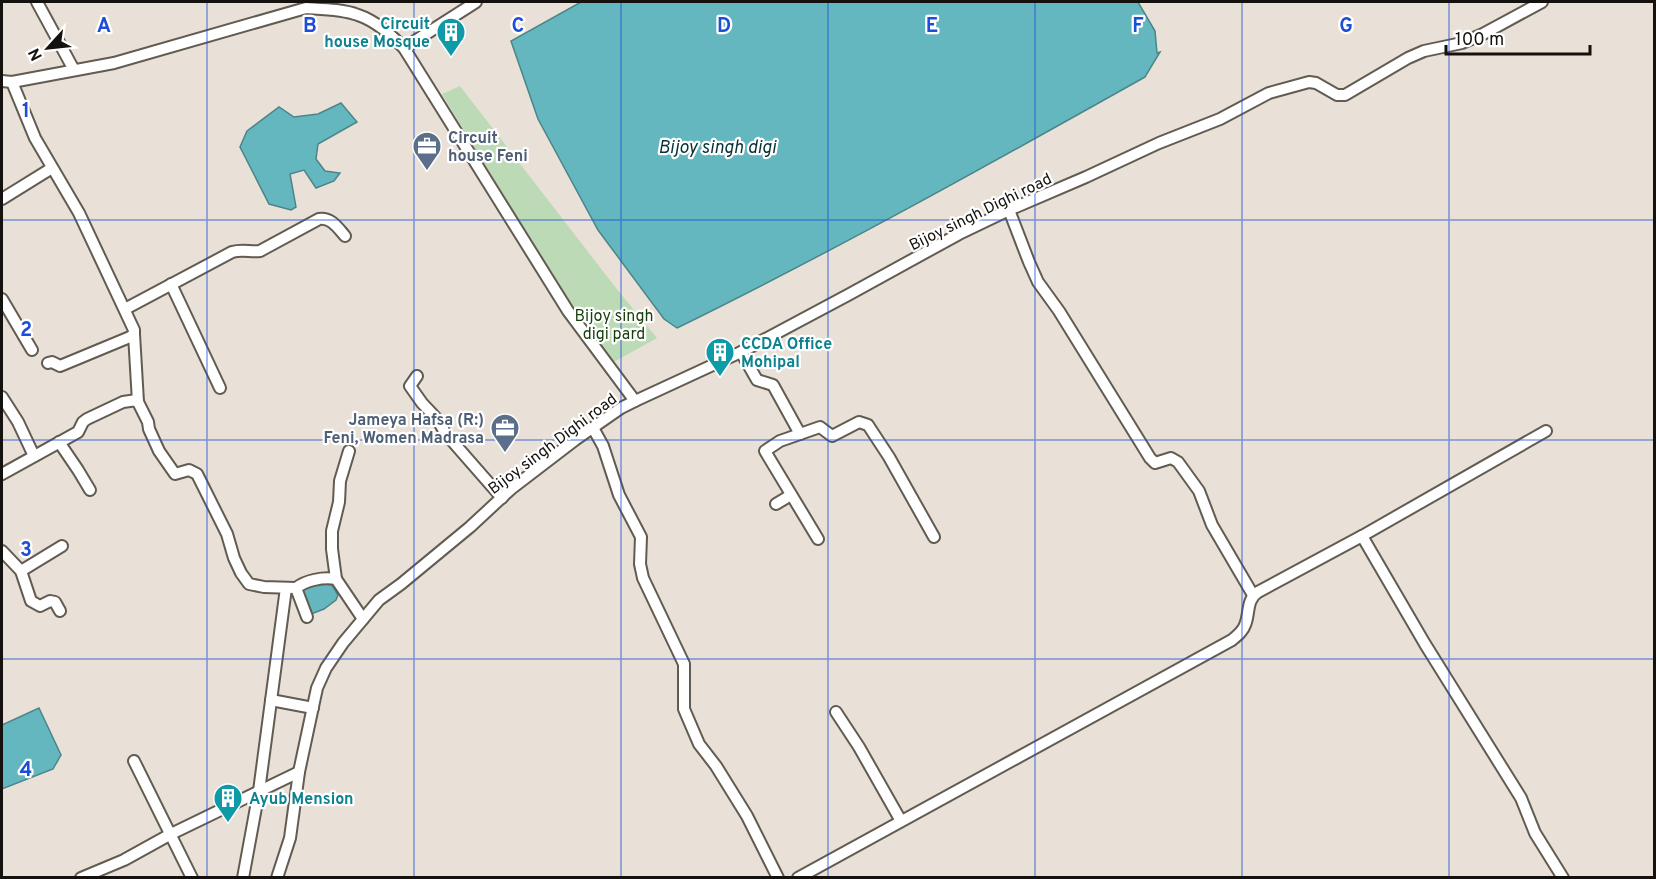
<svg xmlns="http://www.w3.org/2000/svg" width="1656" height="879" font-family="Overpass,sans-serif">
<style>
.green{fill:#bcdab5}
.water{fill:#64b7be;stroke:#4c8589;stroke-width:1.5}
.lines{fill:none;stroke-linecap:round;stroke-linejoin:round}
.minor-casing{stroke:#615b52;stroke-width:14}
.minor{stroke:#fff;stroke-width:10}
.grid{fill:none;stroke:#1d4ed8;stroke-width:1.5;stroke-opacity:0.55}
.labels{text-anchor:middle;stroke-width:4.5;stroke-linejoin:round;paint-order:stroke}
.culture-label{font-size:16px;font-weight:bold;fill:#0d838f;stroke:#fff;text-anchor:start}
.service-label{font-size:16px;font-weight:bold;fill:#4e5e75;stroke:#fff;text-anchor:start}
.street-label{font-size:16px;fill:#14110e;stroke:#fff}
.park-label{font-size:16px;fill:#173e0b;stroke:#fff}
.water-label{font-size:18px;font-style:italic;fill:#073135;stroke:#fff}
.grid-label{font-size:20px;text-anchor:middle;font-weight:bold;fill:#1d4ed8;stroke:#fff;stroke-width:4.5;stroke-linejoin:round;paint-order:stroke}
</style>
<rect width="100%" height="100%" fill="#e9e1d7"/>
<polygon class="green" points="460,86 616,288 657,338 612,363 563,293 442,94"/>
<g class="water">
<path d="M581,2H1138L1155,31L1157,53L1160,52L1145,77C990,164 836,250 677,328L664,319L598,230L538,119L511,41Z"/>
<polygon points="341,103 357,122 318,144 316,159 325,171 340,173 334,181 316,188 304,170 290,174 296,207 291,210 269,204 240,147 247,131 279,107 294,117 318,114"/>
<polygon points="321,583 332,585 338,595 336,600 324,609 311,614 300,590"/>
<polygon points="39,708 61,755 53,769 2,789 2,725"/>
</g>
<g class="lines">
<g class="minor-casing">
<g id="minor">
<polyline points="37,2 74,70"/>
<polyline points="404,48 476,2"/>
<path d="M2,81L12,82L114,63L306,8C323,9 342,9 358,15C376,21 391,35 404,48L568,311L635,401"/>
<polyline points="12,82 35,138 79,213 134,330 134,334 130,337 60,366 52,362 48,363"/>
<polyline points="2,199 52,168"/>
<polyline points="1009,210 1029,262 1038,282 1059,311 1150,458 1155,463 1171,458 1178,462 1199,491 1212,525 1253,595"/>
<polyline points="171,284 220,388"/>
<polyline points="2,299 32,350"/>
<path d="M125,309L232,252C242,249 250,252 260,251L319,219C331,217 338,228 345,236"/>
<polyline points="134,334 138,402"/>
<polyline points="741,352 757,380 773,385 800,434 780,441 765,451 818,539"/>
<polyline points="417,376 410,386 422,403 437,419 446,434 502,498"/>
<polyline points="2,397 18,422 34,456"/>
<polyline points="593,428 603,446 619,495 641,537 640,564 643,578 684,664 684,709 699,744 716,766 747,816 778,878"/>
<polyline points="800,434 820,427 832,436 859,422 868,425 889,457 934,537"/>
<polyline points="59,442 78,470 90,490"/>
<polyline points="2,474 78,432 83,422 87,419 123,402 137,400 148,422 149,429 159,451 175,474 189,470 197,474 227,534 234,558 241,573 249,584 264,587 296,588"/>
<polyline points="776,504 791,495"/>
<polyline points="1362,536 1425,644 1521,798 1535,833 1563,878"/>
<polyline points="2,551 21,571 31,601 40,606 50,601 55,602 60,611"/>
<polyline points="21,571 62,546"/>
<polyline points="336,579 332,549 332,531 339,502 340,481 349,451"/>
<path d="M307,617L296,588C306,580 323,577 336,579L363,619"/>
<polyline points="271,700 313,708"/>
<polyline points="836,712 859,747 901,821"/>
<polyline points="134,761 192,878"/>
<polyline points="81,878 124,860 171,834 299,772"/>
<polyline points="243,878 259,791 286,588"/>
<polyline points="277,878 290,838 299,772 317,688 326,668 343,643 379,600 401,584 470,527 511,489 575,440 621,408 635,401 741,352 848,295 959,234 1009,210 1086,177 1159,143 1220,119 1269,93 1309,82 1316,83 1337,95 1345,95 1408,58 1424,51 1462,43 1483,34 1542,2"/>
<path d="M798,878L1232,640C1238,635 1243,631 1245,625C1250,613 1246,600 1258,592L1362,536L1546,431"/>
</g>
</g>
<use href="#minor" class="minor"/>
</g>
<path class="grid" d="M207,2V878M414,2V878M621,2V878M828,2V878M1035,2V878M1242,2V878M1449,2V878M2,220H1654M2,440H1654M2,659H1654"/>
<defs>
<g id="building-pin" transform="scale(1.5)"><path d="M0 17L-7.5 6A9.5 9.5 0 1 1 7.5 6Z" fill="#0f9aa8" stroke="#fff"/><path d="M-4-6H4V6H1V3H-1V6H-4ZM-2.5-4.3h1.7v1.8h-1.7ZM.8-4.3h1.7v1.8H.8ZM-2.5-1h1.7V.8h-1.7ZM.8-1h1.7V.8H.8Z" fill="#fff"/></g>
<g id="office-pin" transform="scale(1.5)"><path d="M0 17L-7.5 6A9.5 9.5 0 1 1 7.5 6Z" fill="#5c6f8a" stroke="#fff"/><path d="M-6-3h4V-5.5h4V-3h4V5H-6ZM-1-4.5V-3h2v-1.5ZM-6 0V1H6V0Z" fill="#fff"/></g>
</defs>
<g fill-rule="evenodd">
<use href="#building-pin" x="451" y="32"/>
<use href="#office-pin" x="427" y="146"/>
<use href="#building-pin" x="720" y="352"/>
<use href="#office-pin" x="505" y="428"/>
<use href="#building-pin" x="228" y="798"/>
</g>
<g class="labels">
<g class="culture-label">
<text x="430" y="29" text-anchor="end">Circuit<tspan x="430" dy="18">house Mosque</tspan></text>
<text x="741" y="349">CCDA Office<tspan x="741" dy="18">Mohipal</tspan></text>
<text x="249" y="804">Ayub Mension</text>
</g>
<g class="service-label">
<text x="448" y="143">Circuit<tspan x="448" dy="18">house Feni</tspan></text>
<text x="484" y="425" text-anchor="end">Jameya Hafsa (R:)<tspan x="484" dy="18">Feni, Women Madrasa</tspan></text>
</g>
<g class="street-label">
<text transform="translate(980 211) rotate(-26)" y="6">Bijoy singh Dighi road</text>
<text transform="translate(552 443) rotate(-37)" y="6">Bijoy singh Dighi road</text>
</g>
<g class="park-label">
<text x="614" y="321">Bijoy singh<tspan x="614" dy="18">digi pard</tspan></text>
</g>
<g class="water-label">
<text x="717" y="153">Bijoy singh digi</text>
</g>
</g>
<g class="grid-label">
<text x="104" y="32">A</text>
<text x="310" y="32">B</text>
<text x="518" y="32">C</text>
<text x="724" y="32">D</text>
<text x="932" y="32">E</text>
<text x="1138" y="32">F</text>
<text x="1346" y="32">G</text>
<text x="26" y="117">1</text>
<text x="26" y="336">2</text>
<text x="26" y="556">3</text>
<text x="26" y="776">4</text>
</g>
<rect width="1656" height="879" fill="none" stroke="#14110e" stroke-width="6"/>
<g transform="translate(48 48) rotate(243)" stroke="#ffffff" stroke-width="4.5" paint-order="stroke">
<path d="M0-4.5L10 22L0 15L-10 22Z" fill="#14110e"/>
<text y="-9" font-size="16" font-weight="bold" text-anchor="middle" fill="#14110e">N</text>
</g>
<path d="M1446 45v9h144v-9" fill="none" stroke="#14110e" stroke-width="3"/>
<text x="1455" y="45" font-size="18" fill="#14110e" stroke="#ffffff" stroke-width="4.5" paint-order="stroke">100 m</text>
</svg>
